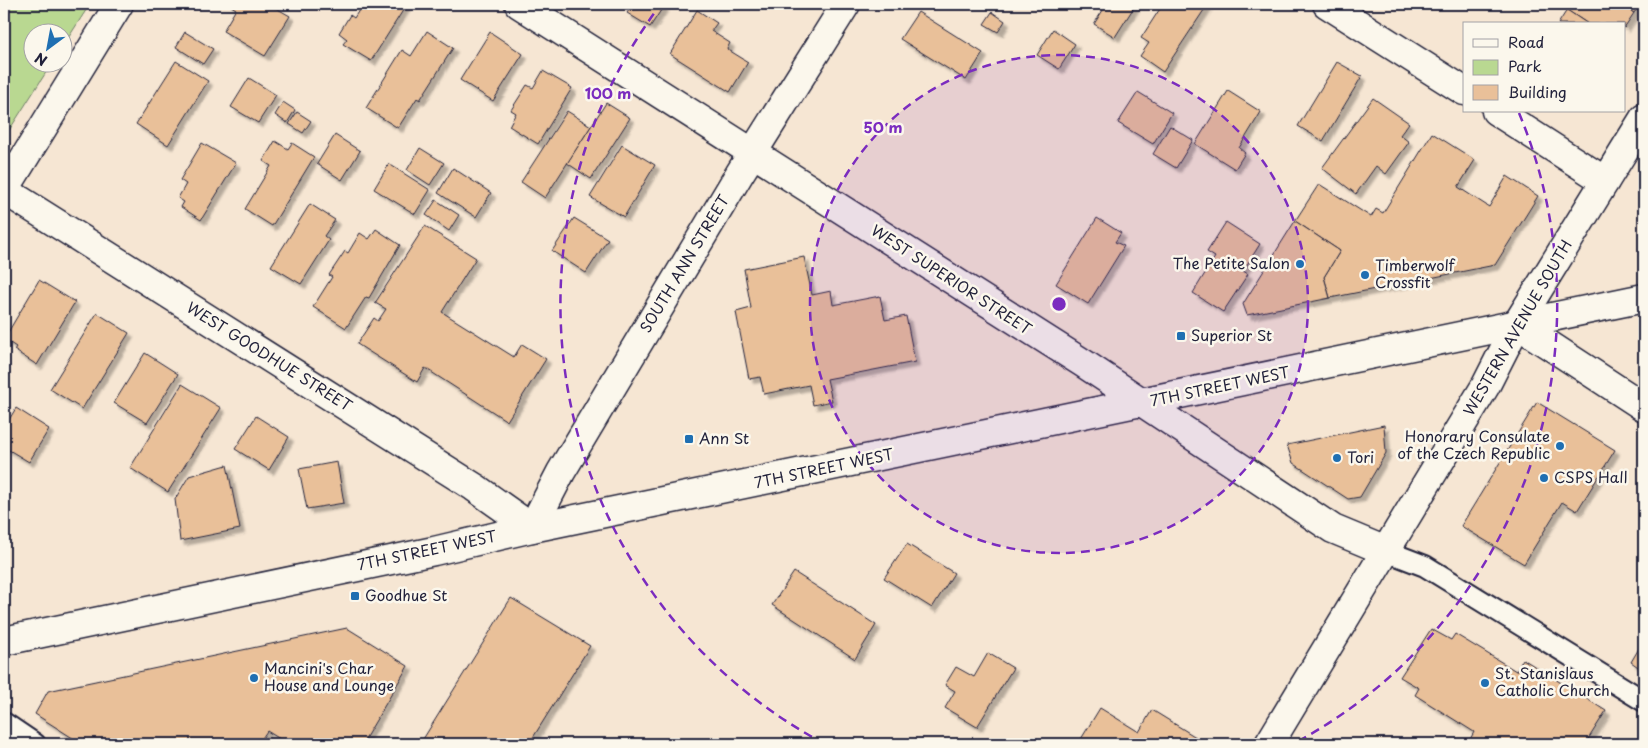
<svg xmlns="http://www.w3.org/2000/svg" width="1648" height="748" font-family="'Playpen Sans',sans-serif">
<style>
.green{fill:#b9d891;stroke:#6e7d66}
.building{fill:#e9c099;stroke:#22223b;filter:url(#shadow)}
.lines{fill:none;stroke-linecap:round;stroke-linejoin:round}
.service-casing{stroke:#22223b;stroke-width:24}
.minor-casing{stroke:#22223b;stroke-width:31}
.secondary-casing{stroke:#22223b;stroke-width:31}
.service{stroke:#fbf7ec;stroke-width:20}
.minor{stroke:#fbf7ec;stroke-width:28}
.secondary{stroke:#fbf7ec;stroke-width:28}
.ring{fill:none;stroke:#7b2cbf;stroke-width:2.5;stroke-dasharray:9 6}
.poi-dot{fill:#1f6fb2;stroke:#fbf7ec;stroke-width:2}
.labels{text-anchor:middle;stroke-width:5;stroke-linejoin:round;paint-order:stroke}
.street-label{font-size:15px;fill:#22223b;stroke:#fbf7ec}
.poi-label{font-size:15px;fill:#22223b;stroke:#fbf7ec;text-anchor:start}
.centre{fill:#7b2cbf;stroke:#fbf7ec;stroke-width:2.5}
.ring-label{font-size:15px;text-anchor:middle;font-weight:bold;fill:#7b2cbf;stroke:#fbf7ec;stroke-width:5;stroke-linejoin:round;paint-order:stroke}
</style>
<defs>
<filter id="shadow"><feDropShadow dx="4.5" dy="4.5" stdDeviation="1" flood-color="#0004"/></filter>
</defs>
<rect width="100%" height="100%" fill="#f6e6d3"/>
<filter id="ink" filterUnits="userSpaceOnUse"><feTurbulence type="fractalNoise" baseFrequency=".02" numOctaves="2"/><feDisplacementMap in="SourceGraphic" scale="10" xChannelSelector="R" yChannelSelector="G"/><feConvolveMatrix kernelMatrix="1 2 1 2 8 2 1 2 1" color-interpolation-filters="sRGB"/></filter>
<g filter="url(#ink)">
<polygon class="green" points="4,4 90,4 63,46 62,32 32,32 32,62 52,63 8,132 4,129"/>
<g class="building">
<polygon points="228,4 269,4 290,16 265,56 223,31 236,9"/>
<polygon points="363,4 407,4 371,61 343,44 347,39 339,33 350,15 354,18"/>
<polygon points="633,4 665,4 650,27 627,13"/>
<polygon points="1099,4 1136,4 1115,37 1094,24 1105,7"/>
<polygon points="1163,4 1208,4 1163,72 1140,56 1149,43 1141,38"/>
<polygon points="1571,4 1621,4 1634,13 1624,28 1624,24 1588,24 1567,10"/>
<polygon points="1621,4 1640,4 1634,13"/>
<polygon points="697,10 717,23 711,31 730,43 727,49 748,62 730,92 670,54"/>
<polygon points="1567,10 1588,24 1558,24"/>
<polygon points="918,12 983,53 966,80 900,39"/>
<polygon points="992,12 1005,21 998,32 984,24"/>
<polygon points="1053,29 1075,44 1059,69 1037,55"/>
<polygon points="427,31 453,48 420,100 417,98 398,128 366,108 402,50 411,56"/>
<polygon points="185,32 213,49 203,64 176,47"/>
<polygon points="490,32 523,54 493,101 460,80"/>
<polygon points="176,61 208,81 168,145 136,124"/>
<polygon points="1337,62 1362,76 1323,141 1298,126"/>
<polygon points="543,71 572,88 538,144 509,126 516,113 511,110 527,85 533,88"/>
<polygon points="249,78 276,95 258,123 231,107"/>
<polygon points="1228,91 1261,112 1239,148 1245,153 1235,169 1195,144"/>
<polygon points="1138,92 1172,113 1153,144 1118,123"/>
<polygon points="1373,98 1409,123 1400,135 1409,142 1386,174 1376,166 1356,194 1322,168"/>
<polygon points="283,102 295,110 287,123 275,115"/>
<polygon points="606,103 630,118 591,179 567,163"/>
<polygon points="567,111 591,126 545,198 521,182"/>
<polygon points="297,112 311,121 303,133 289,124"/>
<polygon points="1170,126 1193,140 1176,168 1153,154"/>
<polygon points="1432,133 1475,160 1458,187 1489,207 1507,176 1538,196 1495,265 1330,298 1324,277 1340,251 1295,221 1319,184 1371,217 1376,209 1383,213"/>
<polygon points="335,135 360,151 342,180 317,164"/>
<polygon points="275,141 288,149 292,143 314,157 272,226 245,209 271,166 263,161"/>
<polygon points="202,143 236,163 201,220 181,207 184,202 178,198 186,184 180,180"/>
<polygon points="622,145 655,165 624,217 590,197"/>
<polygon points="420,148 444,163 430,185 407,170"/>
<polygon points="389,164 430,190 415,214 374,189"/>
<polygon points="453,168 491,193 476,217 438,193"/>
<polygon points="436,200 459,215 449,231 426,215"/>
<polygon points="310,204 335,220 324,236 329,240 301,284 271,266"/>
<polygon points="574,218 608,239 586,273 552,251"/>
<polygon points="1097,218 1121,233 1115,242 1124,246 1088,304 1056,284"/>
<polygon points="1295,221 1340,251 1324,277 1330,298 1247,315 1243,304"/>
<polygon points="1226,222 1260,244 1243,271 1248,274 1223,312 1193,293 1215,257 1207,252"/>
<polygon points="425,226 476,258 442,312 514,357 522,344 546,359 507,421 425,368 417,382 357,344 374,318 378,321 386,309 375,303"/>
<polygon points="376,229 400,245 369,298 366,297 346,328 313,307 332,277 329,275 345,251 348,253 360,233 369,239"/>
<polygon points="804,257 812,295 831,291 833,305 880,296 885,320 906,316 915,362 827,379 832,401 813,405 809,385 764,394 760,377 749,379 736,312 751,308 744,269"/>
<polygon points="39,280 75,302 37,365 14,350 16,347 4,339"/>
<polygon points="97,313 129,333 82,409 50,389"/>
<polygon points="145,353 178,374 147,423 114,403"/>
<polygon points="182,384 221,408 168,492 130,468"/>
<polygon points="1537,402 1615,450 1577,511 1562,502 1524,564 1461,526"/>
<polygon points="16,408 49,429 29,462 4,447 4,428"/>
<polygon points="256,416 289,437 269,470 235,449"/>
<polygon points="1384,425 1386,453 1360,497 1348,499 1293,463 1287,445"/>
<polygon points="337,462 344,503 307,509 299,469"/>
<polygon points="227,465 240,529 180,541 175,499 189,476"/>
<polygon points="907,544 954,573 932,608 884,578"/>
<polygon points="794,572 876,625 855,659 772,605"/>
<polygon points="511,598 590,646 529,744 420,744"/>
<polygon points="347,628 408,666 362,744 288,744 267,731 258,744 82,744 35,714 48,691"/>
<polygon points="1431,629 1451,640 1455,634 1516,671 1523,659 1606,711 1585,744 1470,744 1468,743 1474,732 1415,695 1419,688 1400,677"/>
<polygon points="1644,640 1644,671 1631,662"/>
<polygon points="988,653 1013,668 977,727 945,708 955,691 945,685 956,667 974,677"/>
<polygon points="1100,708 1139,732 1152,710 1199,739 1196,744 1078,744"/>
</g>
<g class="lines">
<g class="service-casing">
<g id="service">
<polyline points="1386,551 1425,566 1644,701"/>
<polyline points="4,723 35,744"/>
</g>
</g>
<g class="minor-casing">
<g id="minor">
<polyline points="519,4 1083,363 1333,529 1386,551"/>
<polyline points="1327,4 1464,91"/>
<polyline points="1496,111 1605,181"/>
<polyline points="4,190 474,487 532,528 561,472 740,173 846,4"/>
<polyline points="4,191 119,4"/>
<polyline points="1517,324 1644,407"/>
<polyline points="1269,744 1486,385 1517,324 1644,118"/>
</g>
</g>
<g class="secondary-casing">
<polyline id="secondary" points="4,641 434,551 532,528 1644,298"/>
</g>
<use href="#service" class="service"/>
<use href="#minor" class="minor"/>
<use href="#secondary" class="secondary"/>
</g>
</g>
<circle cx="1059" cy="304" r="249" fill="#7b2cbf" fill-opacity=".12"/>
<g class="ring">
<circle cx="1059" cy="304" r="249"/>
<path d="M825 744A498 498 0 0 1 661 4M1519 113A498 498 0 0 1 1293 744"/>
</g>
<g class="poi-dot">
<circle cx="1300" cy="264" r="5"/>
<circle cx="1365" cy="275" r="5"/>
<rect x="1176" y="331" width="10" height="10" rx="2.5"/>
<rect x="684" y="434" width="10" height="10" rx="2.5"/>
<circle cx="1560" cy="446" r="5"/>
<circle cx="1337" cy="458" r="5"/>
<circle cx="1544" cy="478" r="5"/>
<rect x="350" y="591" width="10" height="10" rx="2.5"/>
<circle cx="254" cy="678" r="5"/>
<circle cx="1485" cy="683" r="5"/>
</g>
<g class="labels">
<g class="street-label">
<text transform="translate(685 264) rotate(-59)" y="5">SOUTH ANN STREET</text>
<text transform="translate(951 280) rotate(33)" y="5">WEST SUPERIOR STREET</text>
<text transform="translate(1518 328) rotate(-60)" y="5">WESTERN AVENUE SOUTH</text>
<text transform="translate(269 357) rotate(32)" y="5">WEST GOODHUE STREET</text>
<text transform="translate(1220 387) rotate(-12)" y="5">7TH STREET WEST</text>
<text transform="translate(824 469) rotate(-12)" y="5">7TH STREET WEST</text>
<text transform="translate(427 551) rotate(-12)" y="5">7TH STREET WEST</text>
</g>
<g class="poi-label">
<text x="1290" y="269" text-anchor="end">The Petite Salon</text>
<text x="1375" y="271">Timberwolf<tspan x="1375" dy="17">Crossfit</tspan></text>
<text x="1191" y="341">Superior St</text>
<text x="1550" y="442" text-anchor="end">Honorary Consulate<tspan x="1550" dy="17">of the Czech Republic</tspan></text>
<text x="699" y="444">Ann St</text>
<text x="1347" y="463">Tori</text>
<text x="1554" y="483">CSPS Hall</text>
<text x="365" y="601">Goodhue St</text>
<text x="264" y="674">Mancini's Char<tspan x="264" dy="17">House and Lounge</tspan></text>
<text x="1495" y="679">St. Stanislaus<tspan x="1495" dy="17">Catholic Church</tspan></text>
</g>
</g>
<circle cx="1059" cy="304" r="8" class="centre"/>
<g class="ring-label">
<text x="608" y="99">100 m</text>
<text x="883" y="133">50 m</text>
</g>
<rect width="1648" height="748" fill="none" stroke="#fbf7ec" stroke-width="20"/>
<rect x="10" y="10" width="1628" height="728" fill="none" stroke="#22223b" stroke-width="2" filter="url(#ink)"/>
<rect x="1463" y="22" width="162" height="90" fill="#fbf7ec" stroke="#a4a2a5"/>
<rect x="1473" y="39" width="25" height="8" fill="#fbf7ec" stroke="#a4a2a5"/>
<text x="1508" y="48" font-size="15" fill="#22223b">Road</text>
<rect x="1473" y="60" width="25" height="15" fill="#b9d891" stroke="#a4a2a5"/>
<text x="1508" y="72" font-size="15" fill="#22223b">Park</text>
<rect x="1473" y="85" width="25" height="15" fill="#e9c099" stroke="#a4a2a5"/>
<text x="1508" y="98" font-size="15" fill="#22223b">Building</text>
<g transform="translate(48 48) rotate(212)"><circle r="24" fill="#fbf7ec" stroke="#a4a2a5"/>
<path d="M0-4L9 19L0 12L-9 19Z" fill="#1f6fb2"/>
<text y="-8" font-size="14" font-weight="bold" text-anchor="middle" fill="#22223b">N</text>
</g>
</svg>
